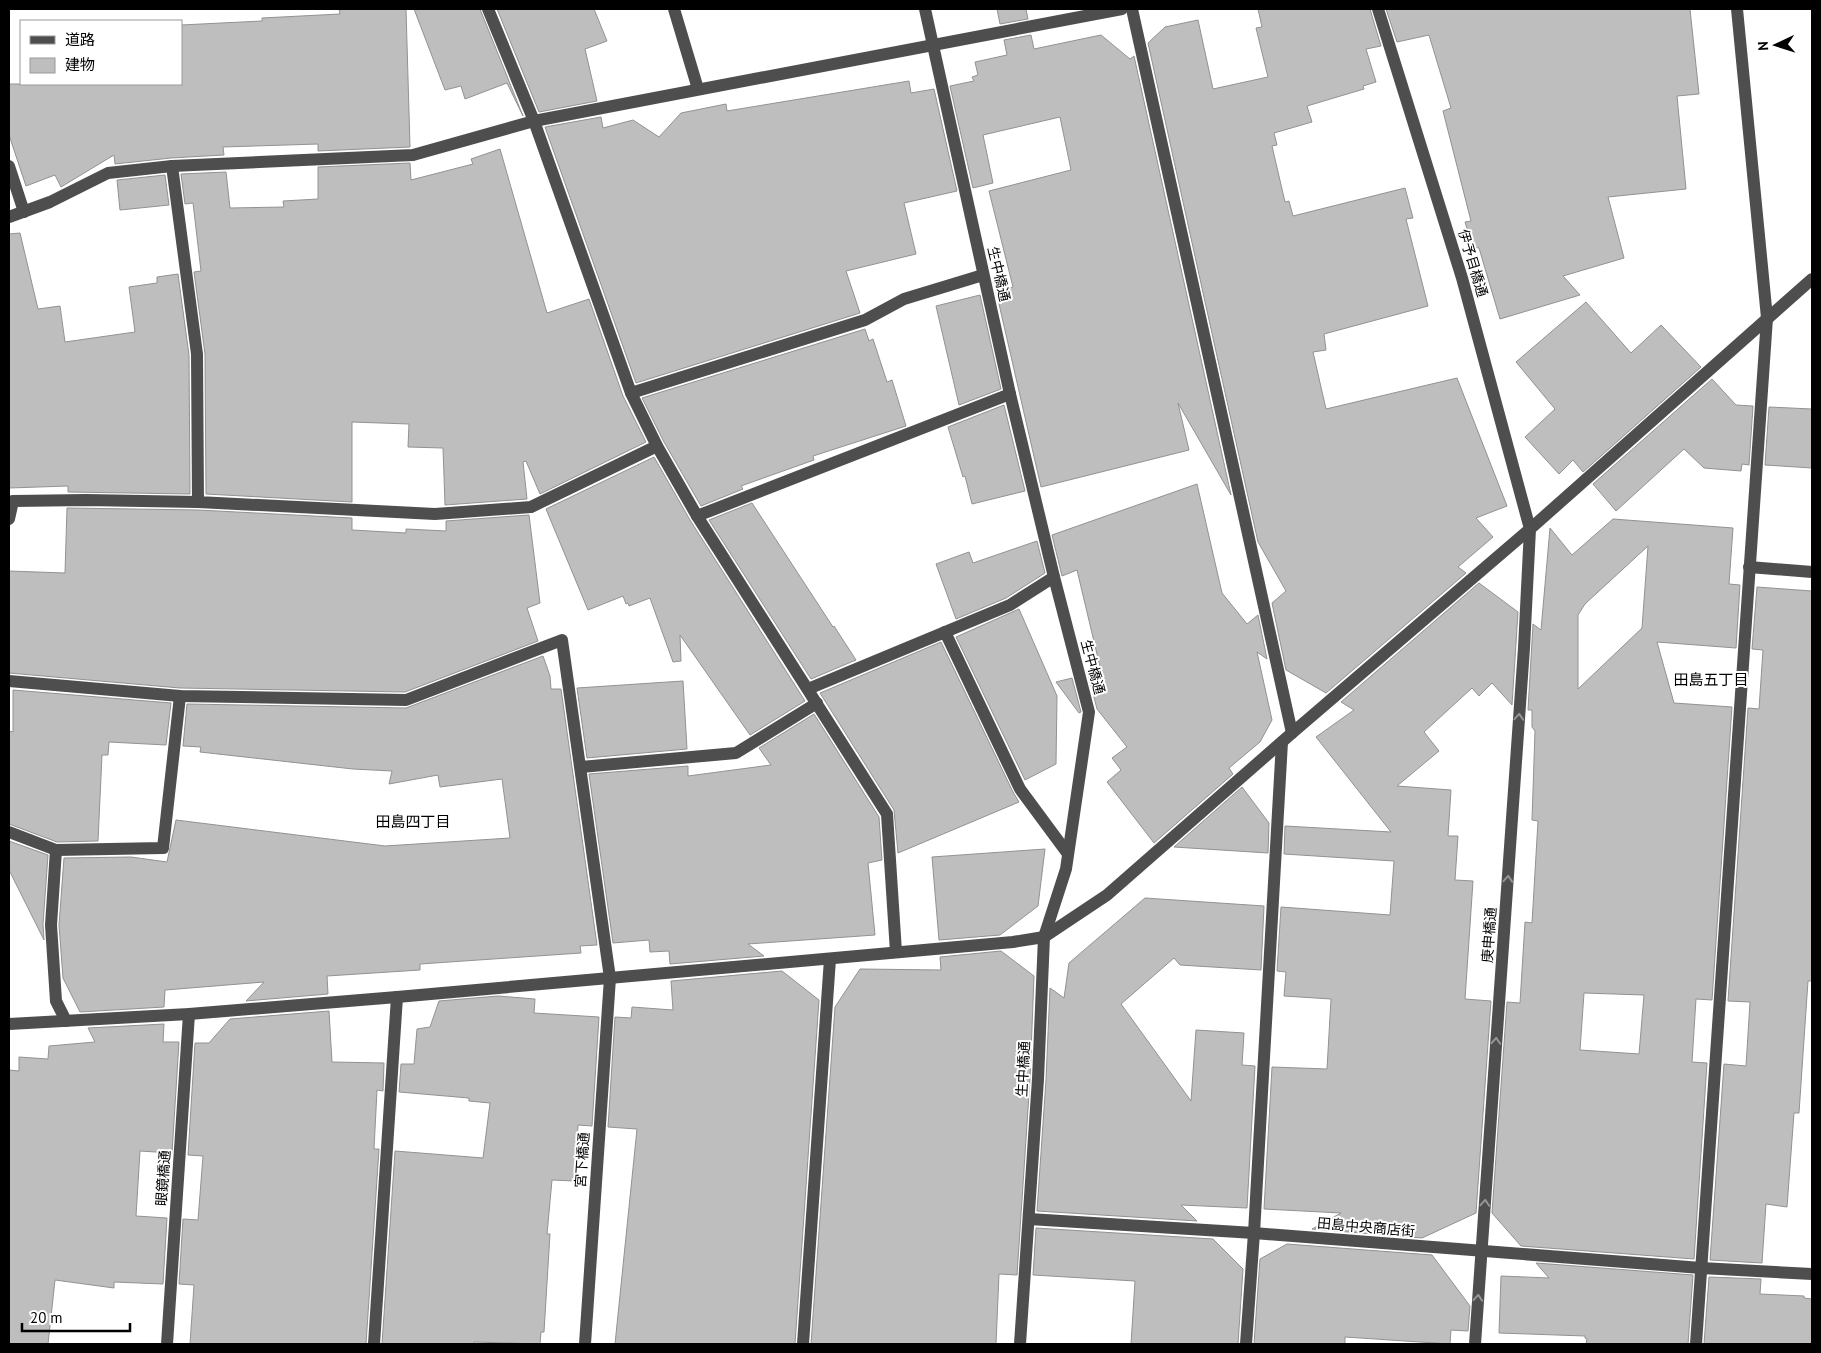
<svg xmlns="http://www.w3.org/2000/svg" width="1821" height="1353" font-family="'PT Sans','Noto Sans JP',sans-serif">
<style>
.building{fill:#bebebe;stroke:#929292;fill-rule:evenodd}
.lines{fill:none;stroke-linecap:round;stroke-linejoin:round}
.minor{stroke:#4e4e4e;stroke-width:12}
.oneway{stroke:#959595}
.labels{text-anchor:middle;stroke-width:4;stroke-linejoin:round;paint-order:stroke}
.street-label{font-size:14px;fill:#000;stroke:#fff}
.neighbourhood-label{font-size:15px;fill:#000;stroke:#fff}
</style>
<rect width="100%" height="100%" fill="#fff"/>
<g class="building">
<polygon points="339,9 406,9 410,147 318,151 318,144 223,147 224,155 171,158 115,164 114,155 61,187 55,175 26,186 9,135 9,84 181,84 181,25 262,21 262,18 340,14"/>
<polygon points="414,9 480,9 523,116 507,83 465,99 461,86 445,90"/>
<polygon points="497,9 594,9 607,41 585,49 597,101 539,112"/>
<polygon points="997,9 1026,9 1028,19 1000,24"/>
<polygon points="1258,9 1370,9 1381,46 1366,49 1376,82 1363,86 1364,89 1307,106 1312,122 1274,133 1277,145 1272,146 1285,202 1289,201 1293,216 1405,188 1413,218 1406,219 1428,306 1324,334 1326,350 1313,352 1326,409 1457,378 1507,506 1476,518 1493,537 1458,567 1466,573 1326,693 1286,670 1272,603 1286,591 1258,542 1148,43 1165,27 1198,20 1213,89 1268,77 1256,28 1262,27"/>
<polygon points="1386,9 1690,9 1699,94 1677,96 1686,189 1608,197 1624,258 1563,276 1580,295 1500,319 1479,248 1473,247 1465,222 1471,221 1443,111 1451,108 1429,35 1397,42"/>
<polygon points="1031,35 1034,49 1101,35 1130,59 1134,56 1231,495 1178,403 1189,450 1041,487 996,291 1013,287 989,191 1071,170 1060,117 983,135 993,183 973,188 950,86 974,81 972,77 978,75 975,62 1007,55 1004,40"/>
<polygon points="909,81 911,93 934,89 957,191 904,203 916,254 846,271 860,313 636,383 545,127 601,117 603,128 633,120 659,137 681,113 726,104 727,111"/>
<polygon points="500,149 547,313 589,299 623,396 646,442 540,494 526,461 523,462 527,499 445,505 443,448 408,447 409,424 352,422 352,502 206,494 205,354 194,272 201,271 193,203 185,204 181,174 226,172 230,208 284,207 283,201 318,199 318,167 410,163 411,180 473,164 471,159"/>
<polygon points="165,175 169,205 120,210 117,180"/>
<polygon points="20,233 38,309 60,306 65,342 135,332 129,287 157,283 157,277 178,274 189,355 190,494 68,492 68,486 9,488 9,234"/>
<polygon points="980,295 1001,389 959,405 936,306"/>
<polygon points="1586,302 1631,353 1661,325 1701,367 1583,472 1573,460 1559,474 1525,437 1555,409 1516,362"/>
<polygon points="865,329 869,341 873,339 887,382 892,380 906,426 813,456 814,460 741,486 743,489 701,506 664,442 642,398"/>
<polygon points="1712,379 1736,405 1753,406 1749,465 1742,464 1741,471 1704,468 1684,449 1616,511 1593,484"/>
<polygon points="1004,405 1025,491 972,504 965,476 963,477 948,427"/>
<polygon points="1769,407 1812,409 1812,468 1765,465"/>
<polygon points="654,457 690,520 805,701 750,735 680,635 681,661 673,662 650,598 629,606 628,603 626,604 623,596 588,610 546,509"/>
<polygon points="1197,484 1222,593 1247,624 1258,615 1267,659 1257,652 1272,720 1260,742 1229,768 1233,774 1154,843 1107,782 1121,770 1112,758 1127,747 1097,709 1088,674 1101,671 1077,570 1062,576 1052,535"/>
<polygon points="752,503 833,627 834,626 856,660 811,679 709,520"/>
<polygon points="67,508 198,510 352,518 352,530 406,533 406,529 446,531 446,521 529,515 540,603 527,608 538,641 405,692 180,688 9,673 9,571 65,573"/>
<path d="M1613,519L1733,528L1729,584L1740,585L1736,648L1657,642L1674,703L1732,707L1712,1000L1696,999L1692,1062L1707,1063L1694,1259L1521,1246L1492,1213L1507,1002L1520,1003L1525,922L1532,923L1538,821L1532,820L1535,731L1532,727V710H1528L1533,624L1541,630L1550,528L1572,555ZM1648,546L1642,628L1578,689V615L1585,604ZM1584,993L1644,995L1639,1054L1580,1050Z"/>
<polygon points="1037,541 1045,573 1006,598 956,619 936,564 969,552 973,563"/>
<polygon points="1479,583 1518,612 1512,705 1492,683 1479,696 1472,688 1424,732 1439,751 1397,786 1451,790 1448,836 1458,836 1455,880 1473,881 1465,999 1491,1001 1476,1213 1422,1238 1312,1229 1341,1213 1264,1209 1272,1067 1327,1069 1331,999 1284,996 1286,972 1277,971 1281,907 1390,915 1394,861 1284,854 1285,826 1391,832 1316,737 1354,710 1341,702"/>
<polygon points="1757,587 1812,591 1812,981 1808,981 1799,1113 1794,1113 1787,1207 1766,1204 1762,1263 1710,1260 1724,1064 1746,1066 1750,1002 1728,1001 1748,708 1759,709 1763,650 1752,649"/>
<polygon points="1019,609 1057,696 1056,764 1025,780 956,637"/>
<polygon points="941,642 1013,792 1019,802 898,853 894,810 820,693"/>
<polygon points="543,656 550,676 551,689 561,689 597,945 580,946 581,953 420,964 420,970 327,976 328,994 246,1001 264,982 165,990 164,1007 80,1012 63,978 59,925 64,858 131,857 167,862 176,820 385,846 510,838 502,779 440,787 438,775 389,784 392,771 353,769 200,752 201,747 183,746 187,704 406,708"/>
<polygon points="1072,678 1081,712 1079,713 1056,682"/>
<polygon points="683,681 687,749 587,758 577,688"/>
<polygon points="13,690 171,703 166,745 109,742 108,755 102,755 98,841 57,842 9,824 9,731 13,732"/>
<polygon points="814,714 879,817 882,860 868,863 875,935 748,944 764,956 670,964 669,951 650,952 649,940 613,943 589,774 688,766 688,776 771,765 759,748"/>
<polygon points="1242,787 1269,823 1268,853 1174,847"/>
<polygon points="9,841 48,855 43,924 44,940 9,870"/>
<polygon points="1045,849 1038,906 1000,935 939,940 932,857"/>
<polygon points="1145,898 1264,906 1261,970 1180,965 1174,958 1121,1004 1191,1101 1196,1030 1244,1033 1242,1065 1255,1066 1247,1208 1181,1205 1197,1221 1037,1211 1046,1080 1050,988 1064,998 1069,963"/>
<polygon points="1001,951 1034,976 1030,1079 1017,1275 999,1274 996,1344 811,1344 835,1007 860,969 941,970 940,957"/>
<polygon points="782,971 819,1000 795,1344 615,1344 637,1129 608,1127 615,1017 631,1018 632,1007 673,1010 671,981"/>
<polygon points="498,996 535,999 534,1013 599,1017 592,1126 578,1125 575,1181 552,1180 547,1234 550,1234 544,1332 541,1332 540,1344 474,1342 474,1344 382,1344 395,1151 483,1158 490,1103 469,1101 469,1098 399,1092 401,1064 414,1064 417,1029 430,1027 439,1001"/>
<polygon points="329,1011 332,1062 384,1063 383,1091 377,1090 374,1149 379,1149 366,1344 190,1344 194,1285 179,1284 183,1219 198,1220 203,1156 188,1155 195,1043 209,1043 230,1019"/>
<polygon points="164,1024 163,1042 179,1042 172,1153 140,1151 136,1216 167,1218 163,1284 114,1282 114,1288 55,1280 48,1344 9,1344 9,1070 19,1071 19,1057 48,1059 49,1046 95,1042 88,1028"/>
<polygon points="1036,1228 1213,1239 1243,1269 1238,1344 1131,1344 1135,1281 1033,1275"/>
<polygon points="1287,1244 1432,1255 1470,1306 1468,1331 1451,1330 1450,1344 1345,1337 1345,1344 1254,1344 1260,1259"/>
<polygon points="1536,1263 1693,1275 1688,1344 1586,1344 1587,1339 1585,1338 1585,1336 1499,1333 1501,1276 1549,1278"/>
<polygon points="1709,1277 1761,1279 1760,1294 1804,1296 1804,1298 1812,1299 1812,1344 1704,1344"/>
</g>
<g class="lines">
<g class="minor">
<polyline points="488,9 534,121 631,393 657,446 697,516 887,814 896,952"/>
<polyline points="674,9 698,89"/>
<polyline points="925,9 1010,394 1054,577 1089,712 1066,869 1044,937 1038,1079 1020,1344"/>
<polyline points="1132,9 1292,733"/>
<polyline points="1378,9 1462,278 1530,529 1524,648 1475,1344"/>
<polyline points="9,166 24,212"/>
<polyline points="172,166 197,354 198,502 435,514 531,507 657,446"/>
<polyline points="9,217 50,202 108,173 172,166 413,155 534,121 1122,9"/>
<polyline points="631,393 865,320 904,299 983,275"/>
<polyline points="697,516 1010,394"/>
<polyline points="9,519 13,501 86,500 198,502"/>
<polyline points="1749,567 1812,572"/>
<polyline points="945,632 1020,789 1068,854"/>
<polyline points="9,681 180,696 406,700 562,640 610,978 585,1344"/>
<polyline points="808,689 1010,605 1054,577"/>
<polyline points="581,767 736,753 817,703"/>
<polyline points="9,832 56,850 163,848 180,696"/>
<polyline points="56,850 51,925 56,1001 66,1021"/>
<polyline points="9,1024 189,1014 397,997 1013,942 1044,937 1107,895 1292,733 1530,529 1812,279"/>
<polyline points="1029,1219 1254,1233 1701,1268 1812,1274"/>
<polyline points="167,1344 189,1014"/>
<polyline points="374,1344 397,997"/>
<polyline points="803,1344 830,959"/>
<polyline points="1246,1344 1254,1233 1282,742"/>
<polyline points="1696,1344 1767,318 1737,9"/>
</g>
</g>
<defs><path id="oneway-chevron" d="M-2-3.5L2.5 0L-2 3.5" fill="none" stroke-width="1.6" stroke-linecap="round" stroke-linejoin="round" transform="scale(1.25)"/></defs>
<g class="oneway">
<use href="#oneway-chevron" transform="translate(1519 717) rotate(-86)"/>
<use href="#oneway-chevron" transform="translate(1508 879) rotate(-86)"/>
<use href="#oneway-chevron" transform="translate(1496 1041) rotate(-86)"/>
<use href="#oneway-chevron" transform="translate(1485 1203) rotate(-86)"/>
<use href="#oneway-chevron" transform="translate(1478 1298) rotate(-86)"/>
</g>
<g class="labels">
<g class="street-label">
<text transform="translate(1473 263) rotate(73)" y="5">伊予目橋通</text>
<text transform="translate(999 274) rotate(77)" y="5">生中橋通</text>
<text transform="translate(1093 667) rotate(75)" y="5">生中橋通</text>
<text transform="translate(1489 935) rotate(-86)" y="5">庚申橋通</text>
<text transform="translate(1023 1069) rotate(-87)" y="5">生中橋通</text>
<text transform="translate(582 1160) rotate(-86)" y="5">宮下橋通</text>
<text transform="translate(163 1178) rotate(-86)" y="5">眼鏡橋通</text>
<text transform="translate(1366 1227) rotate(5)" y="5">田島中央商店街</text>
</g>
<g class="neighbourhood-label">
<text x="1711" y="685">田島五丁目</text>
<text x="413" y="827">田島四丁目</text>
</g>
</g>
<rect width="1821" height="1353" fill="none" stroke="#000000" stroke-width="20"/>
<rect x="20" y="20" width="162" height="65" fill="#ffffff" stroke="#999999"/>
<rect x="30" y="36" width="25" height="8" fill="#4e4e4e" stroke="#999999"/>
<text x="65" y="45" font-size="15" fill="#000000">道路</text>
<rect x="30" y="58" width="25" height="15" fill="#bebebe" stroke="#999999"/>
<text x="65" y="70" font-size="15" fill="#000000">建物</text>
<g transform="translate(1776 45) rotate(266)" stroke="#ffffff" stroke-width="4" paint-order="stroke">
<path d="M0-4L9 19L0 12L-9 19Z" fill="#000000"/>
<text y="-8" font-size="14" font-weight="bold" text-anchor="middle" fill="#000000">N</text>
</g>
<path d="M22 1323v8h108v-8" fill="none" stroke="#000000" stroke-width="2.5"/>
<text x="30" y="1323" font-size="15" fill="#000000" stroke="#ffffff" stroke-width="4" paint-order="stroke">20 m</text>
</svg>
